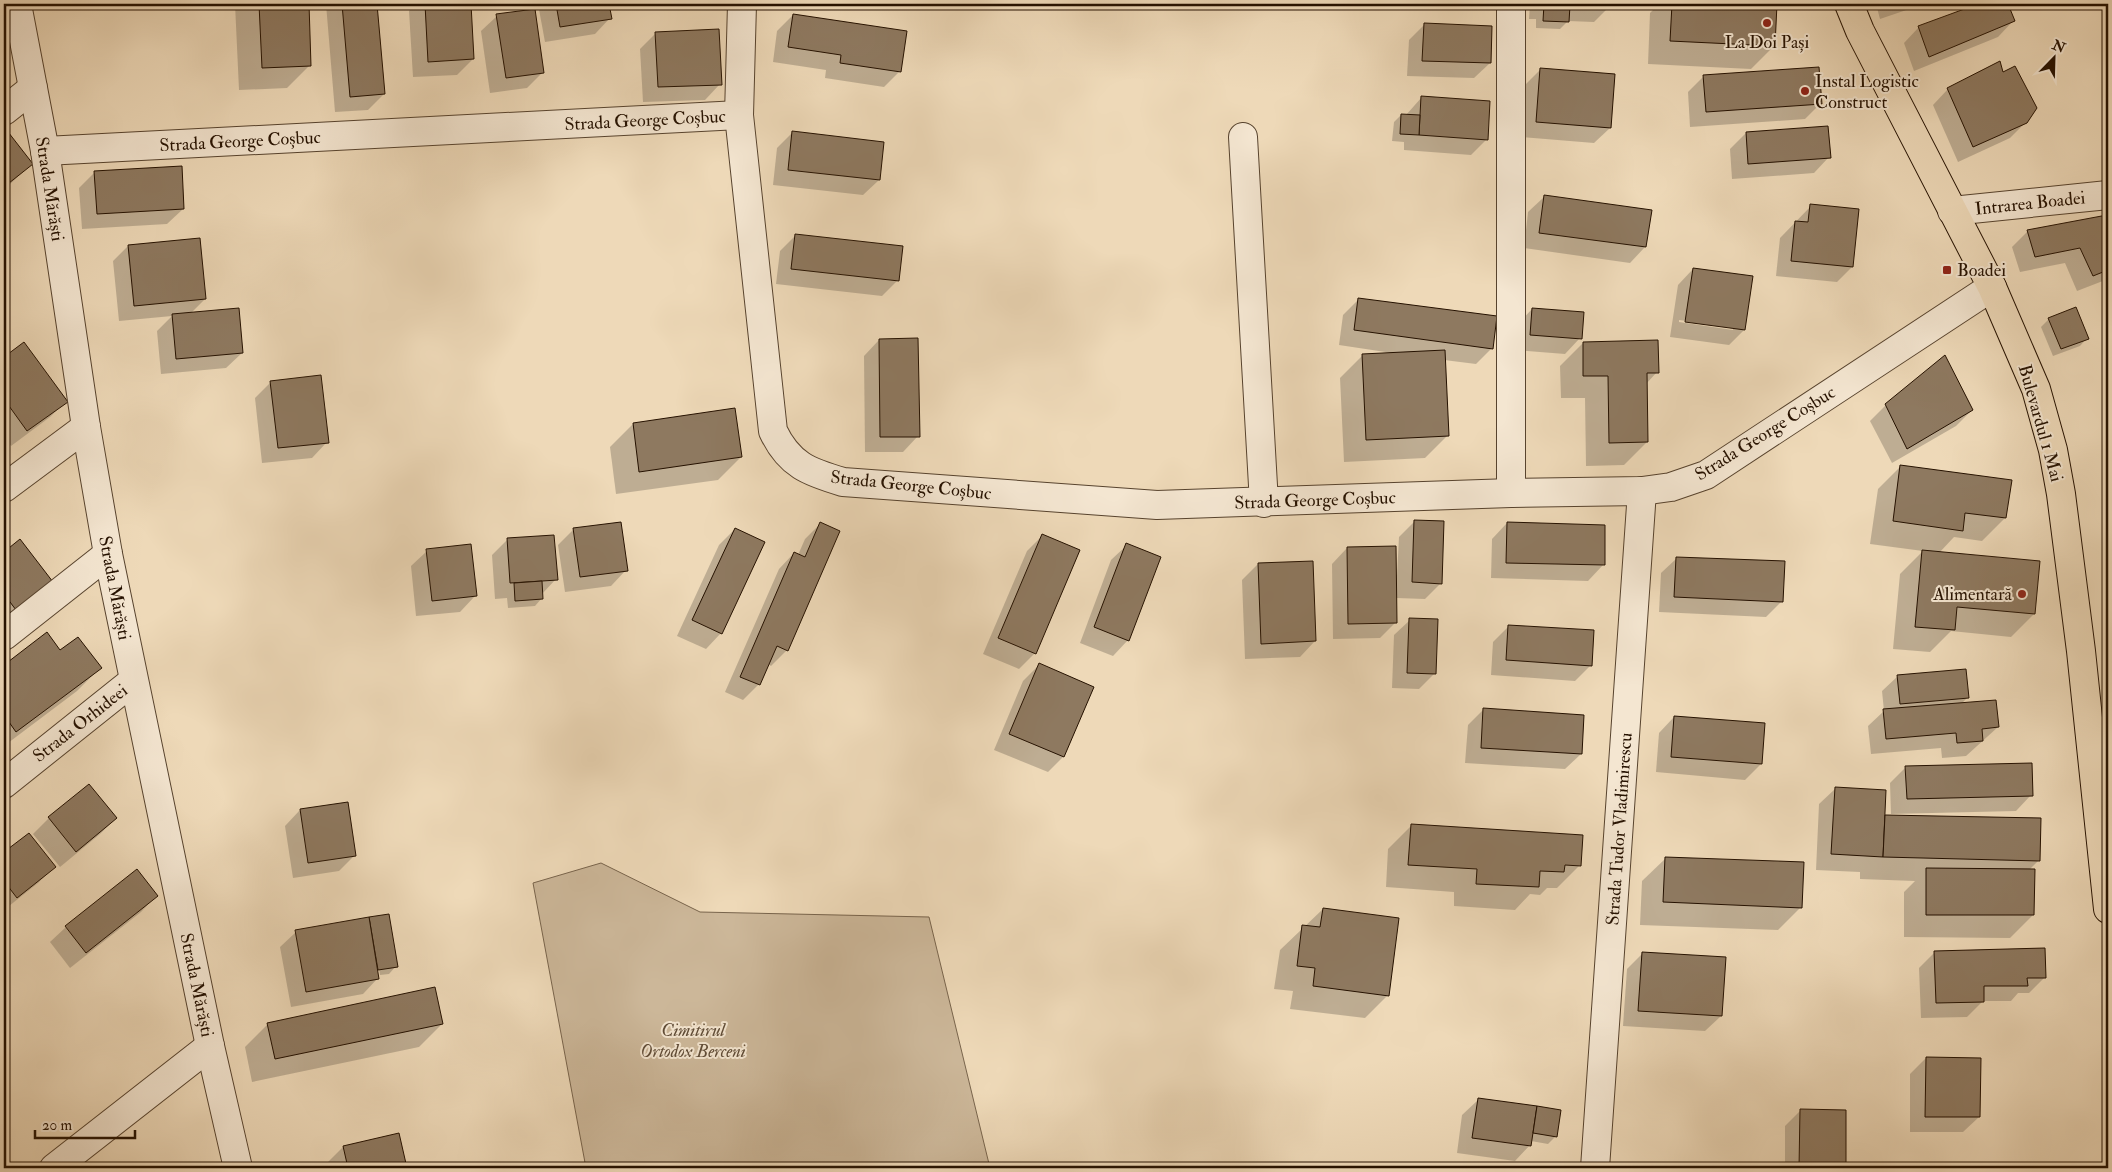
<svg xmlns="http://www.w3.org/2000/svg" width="2112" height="1172" font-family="'IM FELL Double Pica',serif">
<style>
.green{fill:#ccb799;stroke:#78644c}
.shadow{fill:#0003;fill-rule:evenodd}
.building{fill:#8e7960;stroke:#251100}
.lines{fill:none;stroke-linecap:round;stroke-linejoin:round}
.minor-casing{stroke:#57432e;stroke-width:30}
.major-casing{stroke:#251100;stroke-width:30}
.minor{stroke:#f4e6d1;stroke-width:28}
.major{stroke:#eed9b8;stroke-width:28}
.poi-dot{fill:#8f2418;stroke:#f4e6d1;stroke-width:2}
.labels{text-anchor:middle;stroke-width:4;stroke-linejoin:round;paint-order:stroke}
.poi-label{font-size:18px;fill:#251100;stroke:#f4e6d1;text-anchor:start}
.street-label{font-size:18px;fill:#251100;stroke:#f4e6d1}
.park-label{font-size:18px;font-style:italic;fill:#5f4b36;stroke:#f4e6d1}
</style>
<rect width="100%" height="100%" fill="#eed9b8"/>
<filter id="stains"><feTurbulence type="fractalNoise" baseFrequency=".004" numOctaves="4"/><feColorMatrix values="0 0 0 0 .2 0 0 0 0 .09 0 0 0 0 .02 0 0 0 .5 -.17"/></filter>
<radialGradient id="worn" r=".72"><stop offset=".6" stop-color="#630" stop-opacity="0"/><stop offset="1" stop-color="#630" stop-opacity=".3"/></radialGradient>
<polygon class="green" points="601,863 700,912 929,917 990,1168 586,1168 533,883"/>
<g class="shadow">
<polygon points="235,4 307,4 310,65 287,88 239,90"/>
<polygon points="326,4 376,4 384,94 368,110 335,112"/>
<polygon points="416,4 469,4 473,59 457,75 413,77 409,11"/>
<polygon points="538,4 608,4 610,18 595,34 545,42"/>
<polygon points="1530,4 1610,4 1610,6 1594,22 1568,21 1560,29 1536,28 1536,19 1529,19"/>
<polygon points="1659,4 1776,4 1774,46 1751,69 1648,64 1650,13"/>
<polygon points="1876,4 1924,4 1880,19"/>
<polygon points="1981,4 2007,4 2013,21 1998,37 1914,71 1904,43 1919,27"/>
<polygon points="793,15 900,71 884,87 825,78 826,70 773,62 777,31"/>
<polygon points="497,16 543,72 527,88 490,93 481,31"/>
<polygon points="1424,25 1490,63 1474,78 1407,76 1409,40"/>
<polygon points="656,33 720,84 705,100 643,102 640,49"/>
<polygon points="1540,70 1610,128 1594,143 1521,137 1525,85"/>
<polygon points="1704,76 1821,103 1805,119 1690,127 1688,92"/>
<polygon points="1948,89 2026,122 2010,138 1958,162 1933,105"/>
<polygon points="1422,97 1487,139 1471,155 1404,150 1404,142 1392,141 1394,122 1401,115 1406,115"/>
<polygon points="5,130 31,164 4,190 4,131"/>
<polygon points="793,132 879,180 863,195 773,185 777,148"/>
<polygon points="1746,133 1829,157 1814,173 1732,179 1730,149"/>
<polygon points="95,172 183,209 167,224 82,229 79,188"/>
<polygon points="1544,197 1645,247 1630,263 1524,248 1528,212"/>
<polygon points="1811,206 1852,267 1837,282 1776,276 1780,238"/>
<polygon points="2107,217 2108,279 2077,291 2065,263 2020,272 2012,247 2028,231"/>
<polygon points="796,235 898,280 882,296 776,284 780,251"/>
<polygon points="128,246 205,299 190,314 242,353 226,368 161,374 157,331 172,316 119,321 113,261"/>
<path d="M1693,269L1744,330L1729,345L1670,337L1678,285ZM1679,320L1733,327V330L1679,322Z"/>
<polygon points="1359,299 1492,348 1476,364 1444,360 1448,435 1425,458 1344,462 1340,378 1363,355 1392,353 1339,345 1343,315"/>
<polygon points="1532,309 1580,338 1565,354 1515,350 1517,325"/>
<polygon points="2049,319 2087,338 2080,346 2053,356 2041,327"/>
<polygon points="879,340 918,436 903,452 865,452 864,356"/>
<polygon points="1583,343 1657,372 1646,384 1647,442 1624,465 1586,466 1585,398 1561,398 1560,366"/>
<polygon points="24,344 66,401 50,417 11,446 4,436 4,359"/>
<polygon points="271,382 327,442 312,458 262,463 255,398"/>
<polygon points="1886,405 1972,410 1956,426 1892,463 1870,421"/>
<polygon points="633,424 741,457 718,480 616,494 610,447"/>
<polygon points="1901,466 2005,518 1982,541 1954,537 1939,553 2034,614 2011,637 1951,631 1930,652 1893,649 1900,574 1923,551 1870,544 1878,489"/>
<polygon points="1415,521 1441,583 1425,599 1396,598 1396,622 1380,638 1333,639 1332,564 1347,548 1397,575 1399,537"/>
<polygon points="1507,523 1603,565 1588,581 1491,578 1492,539"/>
<polygon points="820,524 787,650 771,666 768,664 759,684 743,700 725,692 779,569 794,553 798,555 805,539"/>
<polygon points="574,529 626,570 611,586 565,592 558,545"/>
<polygon points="735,529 721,633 706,649 677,636 719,545"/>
<polygon points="1043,535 1035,653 1019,669 983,654 1027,551"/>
<polygon points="507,540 556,579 542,594 542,598 535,606 508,608 507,598 495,599 492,555"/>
<polygon points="20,541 52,582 4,622 4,553"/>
<polygon points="1127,545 1128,640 1113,656 1080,643 1111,560"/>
<polygon points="427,551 475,596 460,612 416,616 411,566"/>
<polygon points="1677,558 1781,602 1766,617 1659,612 1661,573"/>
<polygon points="1312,562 1315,641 1300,657 1245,659 1242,580 1258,564"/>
<polygon points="1410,620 1435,673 1419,689 1392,688 1394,635"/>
<polygon points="1509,626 1591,665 1575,681 1491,675 1493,642"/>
<polygon points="47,634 60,652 100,668 77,691 4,746 4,667"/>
<polygon points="1039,665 1092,688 1063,757 1048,772 994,750 1023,681"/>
<polygon points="1898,676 1967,698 1961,704 1998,727 1966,756 1942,758 1941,748 1871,754 1868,726 1884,711 1882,691"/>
<polygon points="1483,710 1581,754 1565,769 1465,763 1468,725"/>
<polygon points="1674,717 1761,764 1745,780 1656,772 1659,733"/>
<polygon points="1906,767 2031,795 2016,811 1891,814 1890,783"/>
<polygon points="89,786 116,818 100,834 60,867 33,834 49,818"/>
<polygon points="1835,789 1883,819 1885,817 2038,861 2029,870 2033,915 2010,938 1904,937 1904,892 1915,881 1860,879 1860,872 1816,870 1819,804"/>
<polygon points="300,810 355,855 339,871 293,878 285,826"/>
<polygon points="1411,826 1580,865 1557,888 1547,888 1540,895 1530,894 1515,910 1454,906 1454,892 1386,887 1388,849"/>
<polygon points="29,835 54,867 38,883 4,910 4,854"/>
<polygon points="1666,858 1801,907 1778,930 1640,925 1642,881"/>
<polygon points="136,871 156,896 141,912 70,968 50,942 66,927"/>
<polygon points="1323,909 1388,995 1365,1018 1290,1009 1293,991 1274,989 1280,950"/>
<polygon points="388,916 396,966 389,974 380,975 371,923 369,923 378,978 363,994 291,1007 280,947 296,932"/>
<polygon points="1935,952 2045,977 2029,993 2018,993 2011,1001 1983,1001 1967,1017 1921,1018 1919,968"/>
<polygon points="1643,953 1721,1016 1705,1031 1623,1026 1627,969"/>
<polygon points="268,1024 442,1024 419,1047 252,1082 245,1047"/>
<polygon points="1926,1058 1979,1117 1963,1132 1910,1132 1910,1074"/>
<polygon points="1478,1100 1559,1111 1556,1136 1548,1144 1531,1141 1530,1145 1515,1161 1457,1153 1462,1115"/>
<polygon points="1801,1110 1845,1111 1844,1168 1785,1168 1785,1126"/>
<polygon points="398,1135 406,1168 329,1168 328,1162 343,1147"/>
</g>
<g class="building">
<polygon points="259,4 309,4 311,66 262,68"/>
<polygon points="342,4 377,4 385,94 350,97"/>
<polygon points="425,4 471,4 474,59 428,62"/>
<polygon points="556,4 609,4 612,19 560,27"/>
<polygon points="1544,4 1570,5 1569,22 1543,21"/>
<polygon points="1544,4 1611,4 1611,7"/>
<polygon points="1672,4 1777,4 1775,46 1670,41"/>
<polygon points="1978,4 2008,4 2015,21 1929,57 1918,26"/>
<polygon points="535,9 544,73 506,78 496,14"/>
<polygon points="793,14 907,31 901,72 840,63 841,55 788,47"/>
<polygon points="1424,23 1492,26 1491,63 1422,61"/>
<polygon points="719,29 722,85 658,87 655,32"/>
<polygon points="2000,61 2003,72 2015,66 2037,108 2027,123 1973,147 1947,88"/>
<polygon points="1819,67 1822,104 1706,112 1703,75"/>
<polygon points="1540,68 1615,74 1611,128 1536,122"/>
<polygon points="1421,96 1490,101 1488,140 1419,135"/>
<polygon points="1401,114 1420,115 1419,135 1400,134"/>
<polygon points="1828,126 1831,158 1748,164 1746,132"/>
<polygon points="5,128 33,164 4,187 4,129"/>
<polygon points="792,131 884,142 880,180 788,170"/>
<polygon points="182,166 184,209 97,214 94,171"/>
<polygon points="1544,195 1652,210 1646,247 1539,233"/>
<polygon points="1810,204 1859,209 1853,267 1791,261 1795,221 1808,222"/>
<polygon points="2107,215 2108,270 2093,276 2080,248 2035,257 2027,230"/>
<polygon points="795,234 903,246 899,281 791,269"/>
<polygon points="200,238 206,299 134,306 128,245"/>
<polygon points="1693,268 1753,276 1745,330 1685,322"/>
<polygon points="1358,298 1497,316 1493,349 1354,330"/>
<polygon points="2076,307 2089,339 2061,349 2048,318"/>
<polygon points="239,308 243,353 176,359 172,314"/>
<polygon points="1532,308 1584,312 1582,339 1530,335"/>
<polygon points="918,338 920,437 880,437 879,339"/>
<polygon points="1658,340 1659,373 1647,373 1648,442 1609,443 1608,376 1583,376 1583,342"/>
<polygon points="24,342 68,402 27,431 4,399 4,357"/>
<polygon points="1445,350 1449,436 1366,440 1362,354"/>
<polygon points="1945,355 1973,410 1907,449 1885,404"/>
<polygon points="321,375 329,443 278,448 270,381"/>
<polygon points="735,408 742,457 639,472 633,423"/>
<polygon points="1900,465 2012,480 2006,518 1965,513 1963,531 1893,521"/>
<polygon points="1414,520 1444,521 1442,584 1412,582"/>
<polygon points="621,522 628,571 580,577 573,528"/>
<polygon points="820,522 840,531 788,651 777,646 760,685 740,677 794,552 805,557"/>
<polygon points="1507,522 1605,525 1605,565 1506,563"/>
<polygon points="735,528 765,542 722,634 692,620"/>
<polygon points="1042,534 1080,550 1036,654 998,638"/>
<polygon points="554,535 558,580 510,583 507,538"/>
<polygon points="20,539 53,582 16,610 4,594 4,552"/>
<polygon points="1126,543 1161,557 1129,641 1094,627"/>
<polygon points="471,544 477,596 432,601 426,549"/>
<polygon points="1396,546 1397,623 1348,624 1347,547"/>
<polygon points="1922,550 2040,561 2035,614 1957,607 1955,630 1915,627"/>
<polygon points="1676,557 1785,561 1783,602 1674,597"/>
<polygon points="1313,561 1316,641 1261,644 1258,563"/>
<polygon points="542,581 543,599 515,601 514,583"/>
<polygon points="1409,618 1438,619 1436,674 1407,673"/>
<polygon points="1508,625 1594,630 1592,666 1506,660"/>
<polygon points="47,632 60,650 78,637 102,668 16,732 4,715 4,665"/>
<polygon points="1039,663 1094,687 1064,757 1009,734"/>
<polygon points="1966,669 1969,698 1900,704 1897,675"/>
<polygon points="1996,700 1999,727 1982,729 1983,741 1957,743 1956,733 1886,739 1883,709"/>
<polygon points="1483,708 1584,715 1582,754 1481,748"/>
<polygon points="1674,716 1765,723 1762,764 1671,757"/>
<polygon points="2032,763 2033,796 1907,799 1905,766"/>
<polygon points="89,784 117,818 76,852 48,817"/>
<polygon points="1835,787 1886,790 1883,857 1831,854"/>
<polygon points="348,802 356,856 308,863 300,809"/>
<polygon points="1885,815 2041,818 2040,861 1883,857"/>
<polygon points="1411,824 1583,835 1581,866 1565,865 1564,872 1540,871 1539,887 1476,884 1477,869 1408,865"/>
<polygon points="29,833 56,867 17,898 4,881 4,852"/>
<polygon points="1665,857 1804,862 1802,908 1663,902"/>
<polygon points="1926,868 2035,869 2034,915 1926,915"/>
<polygon points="137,869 158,896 86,953 65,926"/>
<polygon points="1323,908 1399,918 1389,996 1313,986 1315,968 1297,966 1302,925 1320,927"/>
<polygon points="389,914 398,967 378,970 369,917"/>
<polygon points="369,917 379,979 306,992 295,930"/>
<polygon points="2045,948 2046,978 2027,978 2028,986 1984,986 1984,1002 1936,1003 1934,951"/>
<polygon points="1642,952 1726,957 1722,1016 1638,1011"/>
<polygon points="435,987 443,1024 275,1059 267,1023"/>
<polygon points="1926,1057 1981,1058 1980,1117 1925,1117"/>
<polygon points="1478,1098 1537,1106 1531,1146 1472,1138"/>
<polygon points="1537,1106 1561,1110 1557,1137 1533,1133"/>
<polygon points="1800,1109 1846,1110 1846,1168 1799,1168"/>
<polygon points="399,1133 407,1168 348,1168 343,1146"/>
</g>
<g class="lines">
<g class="minor-casing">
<g id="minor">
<polyline points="17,4 45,151 86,427 108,554 210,1046 238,1168"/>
<path d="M742,4L739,115L773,431C789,465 809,472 843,482L1157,505L1511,493L1642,491L1671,487L1706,475L1992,287"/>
<polyline points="1511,4 1511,493"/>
<polyline points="4,111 33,88"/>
<polyline points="1243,137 1264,503"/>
<polyline points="45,151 739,115"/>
<polyline points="1952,211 2108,195"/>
<polyline points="4,488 86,427"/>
<polyline points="4,636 108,554"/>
<polyline points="4,784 133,681"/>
<polyline points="54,1168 210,1046"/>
<polyline points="1595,1168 1642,491"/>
</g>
</g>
<g class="major-casing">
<polyline id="major" points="1849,4 1860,31 1992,287 2036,389 2053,450 2061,494 2081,651 2108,909"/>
</g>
<use href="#minor" class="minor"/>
<use href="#major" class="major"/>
</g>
<g class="poi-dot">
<circle cx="1767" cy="23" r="5"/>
<circle cx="1805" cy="91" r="5"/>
<rect x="1942" y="265" width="10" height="10" rx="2.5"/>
<circle cx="2022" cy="594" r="5"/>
</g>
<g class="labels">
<g class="poi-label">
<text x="1767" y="48" text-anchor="middle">La Doi Pași</text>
<text x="1815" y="87">Instal Logistic<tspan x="1815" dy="21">Construct</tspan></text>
<text x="1957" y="276">Boadei</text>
<text x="2012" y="600" text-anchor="end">Alimentară</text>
</g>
<g class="street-label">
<text transform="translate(645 120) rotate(-3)" y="6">Strada George Coșbuc</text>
<text transform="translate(240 141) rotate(-3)" y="6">Strada George Coșbuc</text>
<text transform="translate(50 189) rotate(81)" y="6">Strada Mărăști</text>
<text transform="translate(2030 203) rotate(-6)" y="6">Intrarea Boadei</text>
<text transform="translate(2041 423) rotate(74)" y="6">Bulevardul 1 Mai</text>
<text transform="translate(1765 433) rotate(-32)" y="6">Strada George Coșbuc</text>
<text transform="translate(911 485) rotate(6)" y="6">Strada George Coșbuc</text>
<text transform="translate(1315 500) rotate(-2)" y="6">Strada George Coșbuc</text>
<text transform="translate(115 588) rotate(79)" y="6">Strada Mărăști</text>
<text transform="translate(80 723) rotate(-38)" y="6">Strada Orhideei</text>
<text transform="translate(1619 829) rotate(-86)" y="6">Strada Tudor Vladimirescu</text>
<text transform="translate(197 985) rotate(78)" y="6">Strada Mărăști</text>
</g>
<g class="park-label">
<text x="693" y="1036">Cimitirul<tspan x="693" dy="21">Ortodox Berceni</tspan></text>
</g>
</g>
<rect width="2112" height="1172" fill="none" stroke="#eed9b8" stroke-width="20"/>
<rect x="5" y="5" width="2102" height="1162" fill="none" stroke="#251100" stroke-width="2.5"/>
<rect x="10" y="10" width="2092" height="1152" fill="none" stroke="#251100"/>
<g transform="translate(2054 58) rotate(23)" stroke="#f4e6d1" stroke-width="4" paint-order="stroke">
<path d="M0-4L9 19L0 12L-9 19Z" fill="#251100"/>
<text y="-8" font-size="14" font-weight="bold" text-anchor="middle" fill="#251100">N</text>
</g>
<path d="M35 1130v8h100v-8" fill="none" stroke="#251100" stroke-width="2.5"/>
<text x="42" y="1130" font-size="15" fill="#251100" stroke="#f4e6d1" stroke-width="4" paint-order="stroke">20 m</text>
<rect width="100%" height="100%" filter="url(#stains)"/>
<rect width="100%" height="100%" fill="url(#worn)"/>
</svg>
